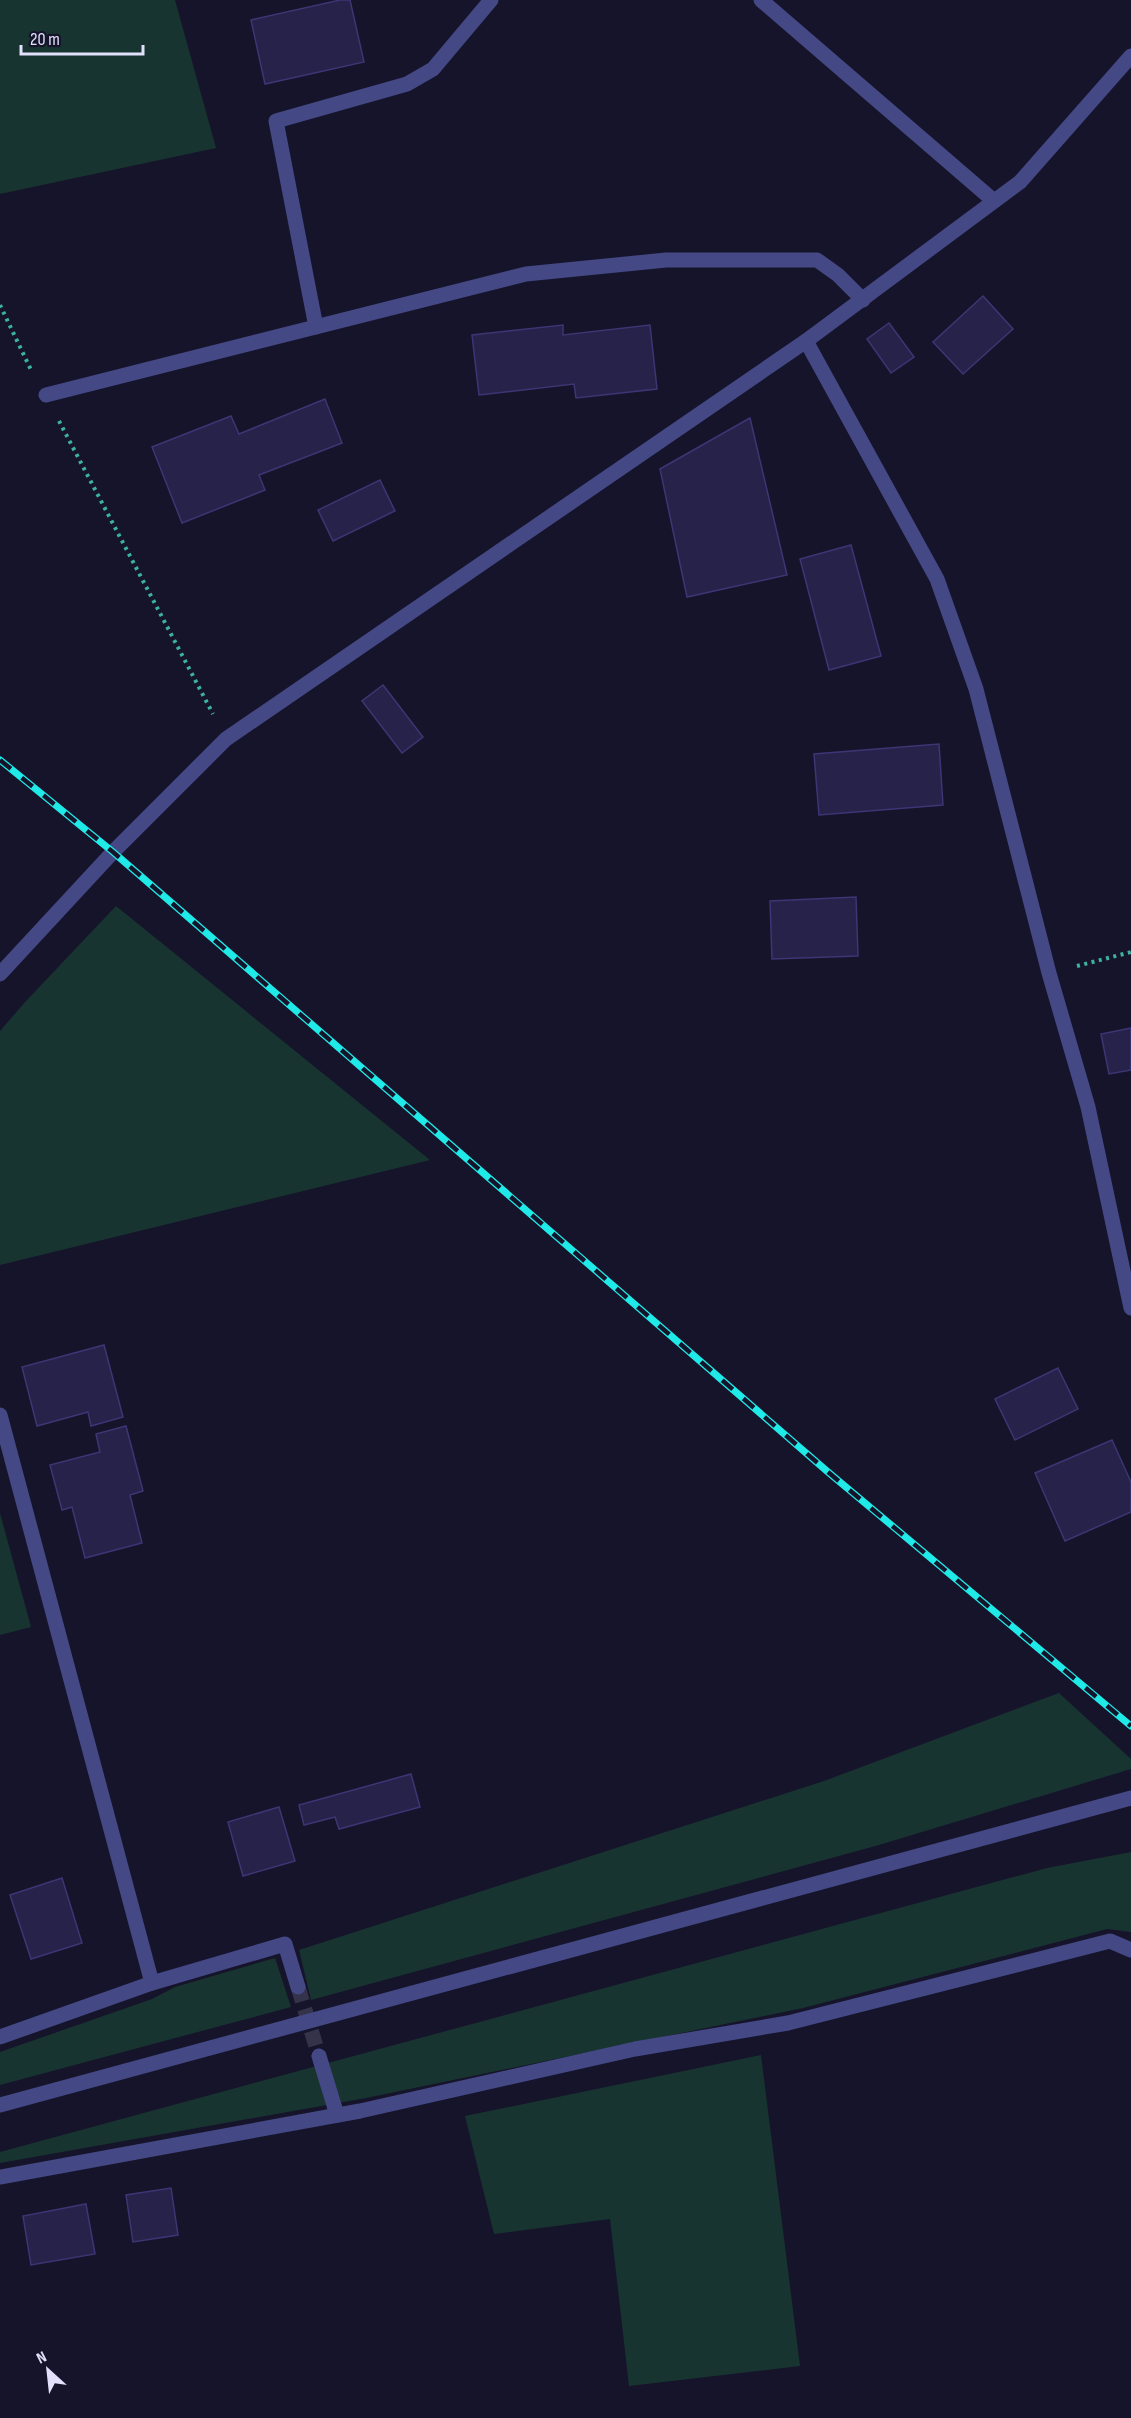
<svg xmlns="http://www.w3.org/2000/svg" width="1131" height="2418" font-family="'Sofia Sans Condensed',sans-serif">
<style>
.green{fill:#183430}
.building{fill:#26224a;stroke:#3c3674;stroke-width:1.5}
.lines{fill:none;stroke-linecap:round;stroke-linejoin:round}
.minor-tunnel{stroke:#34334a;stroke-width:15;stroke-dasharray:15 8;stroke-linecap:butt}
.path{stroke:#3db39f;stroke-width:4;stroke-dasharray:3 4.5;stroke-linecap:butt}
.minor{stroke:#444885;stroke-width:15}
.rail-casing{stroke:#1feae8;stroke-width:7}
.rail{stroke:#16142b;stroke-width:4.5;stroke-dasharray:14;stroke-linecap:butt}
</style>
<rect width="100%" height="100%" fill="#16142b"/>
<g class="green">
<polygon points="0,0 175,0 216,148 0,194"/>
<polygon points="116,906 430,1160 0,1265 0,1031 26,1001"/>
<polygon points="0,1513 31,1627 0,1635"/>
<polygon points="1059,1693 1131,1759 1131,1769 879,1845 311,2000 299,1950 824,1781"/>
<polygon points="1131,1852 1131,1932 1107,1929 803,2008 366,2098 0,2163 0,2152 1047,1868"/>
<polygon points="275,1958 291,2007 0,2085 0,2052 152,1999 175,1987"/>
<polygon points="761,2055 800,2366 629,2386 610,2219 494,2234 465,2116"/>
</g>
<g class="building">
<polygon points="340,0 350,0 364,62 265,84 251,20"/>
<polygon points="983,296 1013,329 963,374 933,342"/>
<polygon points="889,323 914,357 891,373 867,339"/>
<polygon points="563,325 563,335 650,325 657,389 576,398 574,384 479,395 472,335"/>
<polygon points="325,399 342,443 259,475 265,490 182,523 152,447 231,416 239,434"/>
<polygon points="750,418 787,575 687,597 660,469"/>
<polygon points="380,480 395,511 333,541 318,510"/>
<polygon points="851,545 881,656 829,670 800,559"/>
<polygon points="383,685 423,737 402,753 362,701"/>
<polygon points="939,744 943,805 819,815 814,754"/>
<polygon points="856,897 858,956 772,959 770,901"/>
<polygon points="1131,1028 1131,1070 1109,1074 1101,1034"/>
<polygon points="104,1345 123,1417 91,1426 88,1412 37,1426 22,1367"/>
<polygon points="1058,1368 1078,1409 1015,1440 995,1399"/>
<polygon points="126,1426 143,1491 130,1495 142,1543 85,1558 72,1507 62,1510 50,1465 100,1452 96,1434"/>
<polygon points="1112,1440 1131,1482 1131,1512 1065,1541 1035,1473"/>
<polygon points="411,1774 420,1807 339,1829 335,1817 304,1825 299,1805"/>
<polygon points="279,1807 295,1861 243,1876 228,1822"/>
<polygon points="62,1878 82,1943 31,1959 10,1895"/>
<polygon points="171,2188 178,2235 133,2242 126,2195"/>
<polygon points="86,2204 95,2254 31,2265 23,2216"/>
</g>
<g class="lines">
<polyline class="minor-tunnel" points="298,1987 319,2056"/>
<g class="path">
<polyline points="0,305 32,372"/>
<polyline points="59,421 213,714"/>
<polyline points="1077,966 1131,952"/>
</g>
<g class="minor">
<polyline points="761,0 994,201"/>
<polyline points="316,327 276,121 407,84 433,69 491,0"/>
<polyline points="806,341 937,579 976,689 1049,973 1088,1107 1131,1308"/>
<polyline points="46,395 526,274 666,260 817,260 838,275 863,300"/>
<polyline points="0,974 113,852 226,739 806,341 1020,182 1131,56"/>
<polyline points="0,1415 152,1983"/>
<polyline points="0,2037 152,1983 285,1944 298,1987"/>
<polyline points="319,2056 337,2115"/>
<polyline points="0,2105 1131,1798"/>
<polyline points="0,2177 360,2111 635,2049 788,2023 1110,1941 1131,1950"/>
</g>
<g class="rail-casing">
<polyline id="rail" points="0,760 113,852 828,1472 1131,1726"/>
</g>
<use href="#rail" class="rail"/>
</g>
<g transform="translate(48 2370) rotate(333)" stroke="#16142b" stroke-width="4.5" paint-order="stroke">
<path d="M0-4.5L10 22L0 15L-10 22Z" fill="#e1e1fc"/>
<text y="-9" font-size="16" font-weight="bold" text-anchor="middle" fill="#e1e1fc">N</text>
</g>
<path d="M21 45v9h122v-9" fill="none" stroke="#e1e1fc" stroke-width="3"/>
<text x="30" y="45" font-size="18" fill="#e1e1fc" stroke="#16142b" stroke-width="4.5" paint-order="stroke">20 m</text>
</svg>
